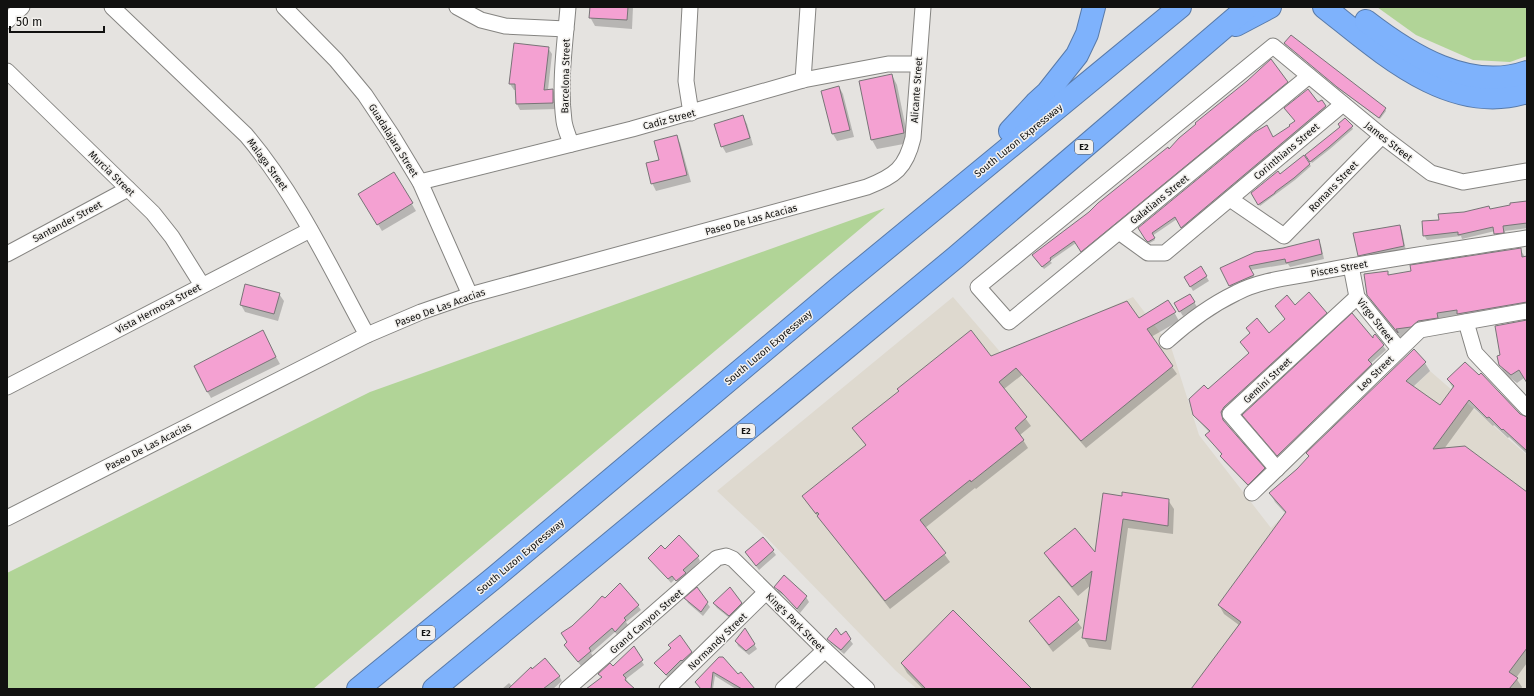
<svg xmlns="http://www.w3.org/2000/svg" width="1534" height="696" font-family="'Fira Sans',sans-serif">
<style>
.built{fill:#ded9cf}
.green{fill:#b1d497}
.shadow{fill:#0003}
.building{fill:#f4a1d2;stroke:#787577}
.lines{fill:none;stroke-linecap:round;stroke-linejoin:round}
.street-casing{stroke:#858481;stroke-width:17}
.highway-casing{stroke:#587aa9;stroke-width:24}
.street{stroke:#fff;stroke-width:15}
.highway{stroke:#7eb2fc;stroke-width:22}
.labels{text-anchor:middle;stroke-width:3;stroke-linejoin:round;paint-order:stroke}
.shield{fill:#f2f0ed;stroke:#545452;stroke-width:1}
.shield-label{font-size:9px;font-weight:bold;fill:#111110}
.street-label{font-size:10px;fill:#111110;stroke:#f2f0ed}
</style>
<rect width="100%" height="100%" fill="#e5e3e0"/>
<polygon class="built" points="953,297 1002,354 1133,297 1171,347 1199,435 1271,528 1430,371 1527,455 1527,689 917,689 896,671 766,537 717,491"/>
<g class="green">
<polygon points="1377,7 1527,7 1527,56 1510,62 1473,60 1416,35"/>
<polygon points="885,208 313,689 8,689 7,573 370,392"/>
</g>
<g class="shadow">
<polygon points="590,7 633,7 632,29 595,26 590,17"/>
<polygon points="1287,45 1385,109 1386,111 1380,119 1339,89"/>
<polygon points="548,48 552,54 548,90 553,90 556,97 557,109 520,110 517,104 516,90 514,90 510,84"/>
<polygon points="1282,74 1288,84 1083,253 1076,243 1050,261 1052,263 1044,269 1034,257 1169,151 1248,82"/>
<polygon points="892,75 897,85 909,143 877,149 872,140"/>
<polygon points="839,87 843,94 854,137 837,141 833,134 822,91"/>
<polygon points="1322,101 1327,109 1183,229 1177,219 1152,236 1155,240 1150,243 1147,242 1139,228 1291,127 1296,121 1285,109 1317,104"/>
<polygon points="743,117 747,124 753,145 726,153 722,146"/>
<polygon points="1352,127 1353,129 1330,149 1312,163 1307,157"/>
<polygon points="676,136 680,143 691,182 656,191 652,183 660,160"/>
<polygon points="1309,164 1311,166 1295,180 1260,206 1252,193 1280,176"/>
<polygon points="394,174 416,211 382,231 360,194"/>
<polygon points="1527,202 1527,228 1505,231 1506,237 1498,238 1495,231 1462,239 1461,236 1427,240 1424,235 1440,220"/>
<polygon points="1400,226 1402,231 1406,251 1361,260 1358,255"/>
<polygon points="1318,240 1321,245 1324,259 1290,267 1288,264 1251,270 1255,280 1232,290 1222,269 1283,249"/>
<polygon points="1520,249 1525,257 1527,257 1527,311 1401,338 1373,304 1368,295 1387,272 1389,276"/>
<polygon points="1201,268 1209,281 1193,291 1185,277"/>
<polygon points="279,294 284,301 278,321 245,312 241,305"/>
<polygon points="1190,295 1197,307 1183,316 1175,304"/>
<polygon points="1168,301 1179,321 1151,337 1177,374 1086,448 1022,375 1004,389 1031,426 1020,435 1028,448 976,489 975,488 925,528 950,562 890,609 808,504 803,496 866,446 853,428 991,358 1138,319"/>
<polygon points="1276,306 1295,306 1326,313 1328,318 1223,417 1225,423 1266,473 1251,489 1224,461 1221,456 1222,455 1207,436 1210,433 1197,419 1194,414 1208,390 1249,353 1241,342 1269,334 1286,320"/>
<polygon points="1527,320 1527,382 1524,378 1517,383 1505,374 1500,365 1501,356"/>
<polygon points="1375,335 1386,350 1370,364 1373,370 1281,460 1246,419 1375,341"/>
<polygon points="266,339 280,364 211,398 207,391"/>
<polygon points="1425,363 1430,371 1413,387 1440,406 1453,388 1448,380 1479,377 1481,374 1524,417 1527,418 1527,454 1509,437 1508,438 1494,425 1493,426 1474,408 1444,449 1527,494 1527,663 1516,678 1522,687 1521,689 1192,689 1239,625 1224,614 1219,605 1286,514 1275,502 1270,493 1310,457"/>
<polygon points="1122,497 1168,500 1174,509 1173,534 1128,528 1111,650 1089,647 1084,638 1091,585 1078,596 1051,563 1045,554 1095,555"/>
<polygon points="665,551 698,557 700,561 686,575 680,585 675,579 671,583 650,558"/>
<polygon points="773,551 776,555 759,570 746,553"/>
<polygon points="776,587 806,597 809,602 800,613 785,596 778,592"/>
<polygon points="1059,598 1082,628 1053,652 1030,621"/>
<polygon points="686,599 707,603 710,607 703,616 688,603"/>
<polygon points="605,600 638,606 641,610 626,622 628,625 618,636 615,632 591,653 593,656 581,666 565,645 568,642 573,626"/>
<polygon points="741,603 744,608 732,620 717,608 714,604"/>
<polygon points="745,629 757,649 749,655 738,646 736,641"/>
<polygon points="841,636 850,640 853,644 844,654 831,643 828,639"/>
<polygon points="670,646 691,652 694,657 669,679 656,663 672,649"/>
<polygon points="634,648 644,665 626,679 633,689 602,678 600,674 613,667"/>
<polygon points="719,658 737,675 754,689 736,689 715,676 713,689 701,689 697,683"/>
<polygon points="902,664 1031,689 923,689 907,673"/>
<polygon points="559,676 562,681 553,689 502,689 509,683 512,686"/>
</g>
<g class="building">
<polygon points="590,7 628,7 627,20 589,18"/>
<polygon points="1291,35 1386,108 1379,118 1337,87 1284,43"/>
<polygon points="514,43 549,47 544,90 553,89 553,103 516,104 515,84 509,84"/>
<polygon points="1271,59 1288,82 1081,252 1074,241 1050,258 1051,260 1042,267 1032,255 1089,212 1098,203 1168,147 1169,149 1179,138 1196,124 1195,123 1247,81"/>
<polygon points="892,74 904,133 871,140 859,81"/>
<polygon points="839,86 850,130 832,134 821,91"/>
<polygon points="1308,89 1318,102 1322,100 1326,106 1181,228 1175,217 1152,233 1155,238 1148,242 1145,239 1138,228 1255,132 1267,125 1273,137 1290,126 1289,125 1295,121 1284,108"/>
<polygon points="743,115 750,138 721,147 714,124"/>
<polygon points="1345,118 1353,126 1329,147 1310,162 1305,155 1340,127 1338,124"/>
<polygon points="677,135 687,175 651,184 646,163 659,160 654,141"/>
<polygon points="1304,155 1310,164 1294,178 1275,192 1275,193 1258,205 1251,193 1278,171 1280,174"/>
<polygon points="394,172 413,203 377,225 358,194"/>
<polygon points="1527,201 1527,223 1503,226 1504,233 1494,234 1493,227 1458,235 1458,232 1423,236 1422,221 1439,220 1438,214 1464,212 1489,206 1490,209 1510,205 1510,203"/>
<polygon points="1400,225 1404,246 1358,256 1353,233"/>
<polygon points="1319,239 1322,254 1286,263 1285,259 1249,266 1254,275 1229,286 1220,268 1255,252 1283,248"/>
<polygon points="1521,248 1522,257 1527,256 1527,302 1457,314 1457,310 1437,313 1438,318 1418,321 1411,327 1396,329 1398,332 1398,333 1367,295 1364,274 1388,271 1388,275 1411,271 1410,265"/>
<polygon points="1201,266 1207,276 1190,287 1184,277"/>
<polygon points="245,284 280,293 274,314 240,305"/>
<polygon points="1309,292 1327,313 1224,407 1221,412 1223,420 1265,468 1248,485 1220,456 1222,454 1205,435 1210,431 1193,415 1189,399 1204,385 1208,389 1249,353 1240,342 1250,333 1246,328 1257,318 1269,333 1285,319 1275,306 1287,295 1295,305"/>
<polygon points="1190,294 1195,302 1179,312 1174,303"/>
<polygon points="1168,300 1176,312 1147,329 1173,366 1081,441 1016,368 999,382 1027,417 1015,428 1024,440 971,482 970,480 920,520 946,553 885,601 817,516 819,514 817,512 816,514 802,496 866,445 852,428 899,391 897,389 971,330 991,356 1127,301 1139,318"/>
<polygon points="1352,313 1373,338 1373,336 1375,334 1384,345 1368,360 1372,364 1277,456 1242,415"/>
<polygon points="1527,320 1527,383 1519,370 1511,375 1499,365 1497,356 1500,355 1495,326"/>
<polygon points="263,330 276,357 207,392 194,366"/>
<polygon points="1414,349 1426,362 1406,381 1440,405 1454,386 1447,379 1465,362 1479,375 1481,373 1520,414 1527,417 1527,451 1503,429 1502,430 1489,417 1487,418 1469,400 1433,449 1465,446 1527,492 1527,648 1509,672 1518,678 1509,689 1191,689 1241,622 1218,605 1286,512 1269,493 1297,469 1309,456 1306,453"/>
<polygon points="1122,492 1169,499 1168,526 1123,519 1106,641 1082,638 1092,571 1072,587 1044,553 1075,528 1095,552 1103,493 1122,496"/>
<polygon points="679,535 699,556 683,570 686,573 676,581 672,576 668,579 648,558 661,545 665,549"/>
<polygon points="763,537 774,550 756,566 745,552"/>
<polygon points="784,575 807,596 797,609 781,592 774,587"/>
<polygon points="620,583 639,605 624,618 626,620 615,632 612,628 589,648 591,651 578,662 564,645 567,642 561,633 572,626 592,607 602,596 605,598"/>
<polygon points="697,587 708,602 701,612 684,598"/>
<polygon points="730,587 742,603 729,616 713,603"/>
<polygon points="1059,596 1079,620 1049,645 1029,621"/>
<polygon points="953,610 1032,689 926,689 901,663"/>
<polygon points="745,628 755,644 746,651 735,641"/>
<polygon points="836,628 841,635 846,631 851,639 841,650 827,639"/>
<polygon points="680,635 692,652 682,661 681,660 666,675 654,663 671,648 668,645"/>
<polygon points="634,646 643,660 623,675 626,678 625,680 635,689 586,689 602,677 598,674 610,663 613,666"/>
<polygon points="719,657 723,657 738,674 741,672 755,689 742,689 713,672 711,689 701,689 695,682"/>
<polygon points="545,658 560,676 543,689 508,689 531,667 532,669"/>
</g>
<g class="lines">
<g class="street-casing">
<g id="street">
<path d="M112,7L246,135C296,194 330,267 367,335"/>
<polyline points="284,7 336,60 365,95 391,134 420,182 470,295"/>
<polyline points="457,7 481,20 505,26 566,29"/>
<path d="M568,7C565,44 559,83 564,121C565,129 569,137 571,144"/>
<polyline points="690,7 686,81 691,113"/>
<polyline points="7,21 22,7"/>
<polyline points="7,71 153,213 172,237 202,285"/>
<polyline points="1309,76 1009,322 978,287 1273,46 1382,136 1431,173 1463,182 1527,171"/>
<polyline points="803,80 808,7"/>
<polyline points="420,182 632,129 803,80 888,64 918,64"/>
<polyline points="1230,199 1284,236 1382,136"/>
<polyline points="1119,232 1148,253 1165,253 1343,104"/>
<polyline points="7,254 128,189"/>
<polyline points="1351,266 1357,297 1399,349"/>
<polyline points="1466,322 1475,353 1527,408"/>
<path d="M1167,341C1188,322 1211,305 1236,293C1263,279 1295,277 1324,271C1391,258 1459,249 1527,238"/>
<polyline points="7,387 310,230"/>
<polyline points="1277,469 1230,414 1357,297"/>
<polyline points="1252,493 1420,330 1527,311"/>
<path d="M7,518L367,335L421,312L470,295L867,187C895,176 906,168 913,138L923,7"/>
<polyline points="567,689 717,558 726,556 733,559 825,650 867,689"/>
<polyline points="667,689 766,592"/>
<polyline points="783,689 825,650"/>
</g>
</g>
<g class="highway-casing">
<g id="highway">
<path d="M1324,7C1380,51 1450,117 1527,92"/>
<path d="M1366,21C1410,55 1469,92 1527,72"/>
<polyline points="1236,25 1270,7"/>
<polyline points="1010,131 1036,103 1047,93 1077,55 1087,34 1094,7"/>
<polyline points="358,689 495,577 842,285 1180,7"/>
<polyline points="434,689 956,257 1248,7"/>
</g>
</g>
<use href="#street" class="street"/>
<use href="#highway" class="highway"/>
</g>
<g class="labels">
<g class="shield">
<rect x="1075" y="140" width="18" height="14" rx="3"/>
<rect x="737" y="424" width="18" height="14" rx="3"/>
<rect x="417" y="626" width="18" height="14" rx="3"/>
</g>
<g class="shield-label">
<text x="1084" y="150">E2</text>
<text x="746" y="434">E2</text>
<text x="426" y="636">E2</text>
</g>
<g class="street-label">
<text transform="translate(565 76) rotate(-89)" y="4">Barcelona Street</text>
<text transform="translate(916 90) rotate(-86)" y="4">Alicante Street</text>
<text transform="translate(669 119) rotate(-15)" y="4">Cadiz Street</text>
<text transform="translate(394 140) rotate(58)" y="4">Guadalajara Street</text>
<text transform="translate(1018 140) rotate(-39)" y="4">South Luzon Expressway</text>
<text transform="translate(1389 141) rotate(38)" y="4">James Street</text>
<text transform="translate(1286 151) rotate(-40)" y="4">Corinthians Street</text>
<text transform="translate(268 164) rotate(54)" y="4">Malaga Street</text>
<text transform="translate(112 173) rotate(44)" y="4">Murcia Street</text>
<text transform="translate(1333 186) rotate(-46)" y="4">Romans Street</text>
<text transform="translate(1159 199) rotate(-39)" y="4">Galatians Street</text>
<text transform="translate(751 219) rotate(-15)" y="4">Paseo De Las Acacias</text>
<text transform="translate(67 221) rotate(-28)" y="4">Santander Street</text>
<text transform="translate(1339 268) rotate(-10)" y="4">Pisces Street</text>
<text transform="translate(440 307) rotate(-20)" y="4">Paseo De Las Acacias</text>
<text transform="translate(158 308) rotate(-28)" y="4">Vista Hermosa Street</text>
<text transform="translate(1376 320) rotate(52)" y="4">Virgo Street</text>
<text transform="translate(768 347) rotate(-40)" y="4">South Luzon Expressway</text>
<text transform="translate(1375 373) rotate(-44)" y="4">Leo Street</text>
<text transform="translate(1267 380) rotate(-43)" y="4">Gemini Street</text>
<text transform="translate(148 446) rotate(-27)" y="4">Paseo De Las Acacias</text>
<text transform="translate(520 556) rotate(-40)" y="4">South Luzon Expressway</text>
<text transform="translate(646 621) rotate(-41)" y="4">Grand Canyon Street</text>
<text transform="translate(796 622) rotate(45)" y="4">King's Park Street</text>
<text transform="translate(717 641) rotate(-44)" y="4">Normandy Street</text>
</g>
</g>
<rect width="1534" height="696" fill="none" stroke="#111110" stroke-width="16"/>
<path d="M10 26v6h94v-6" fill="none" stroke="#111110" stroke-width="2"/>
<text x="16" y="26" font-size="12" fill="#111110" stroke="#f2f0ed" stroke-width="3" paint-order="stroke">50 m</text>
</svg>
